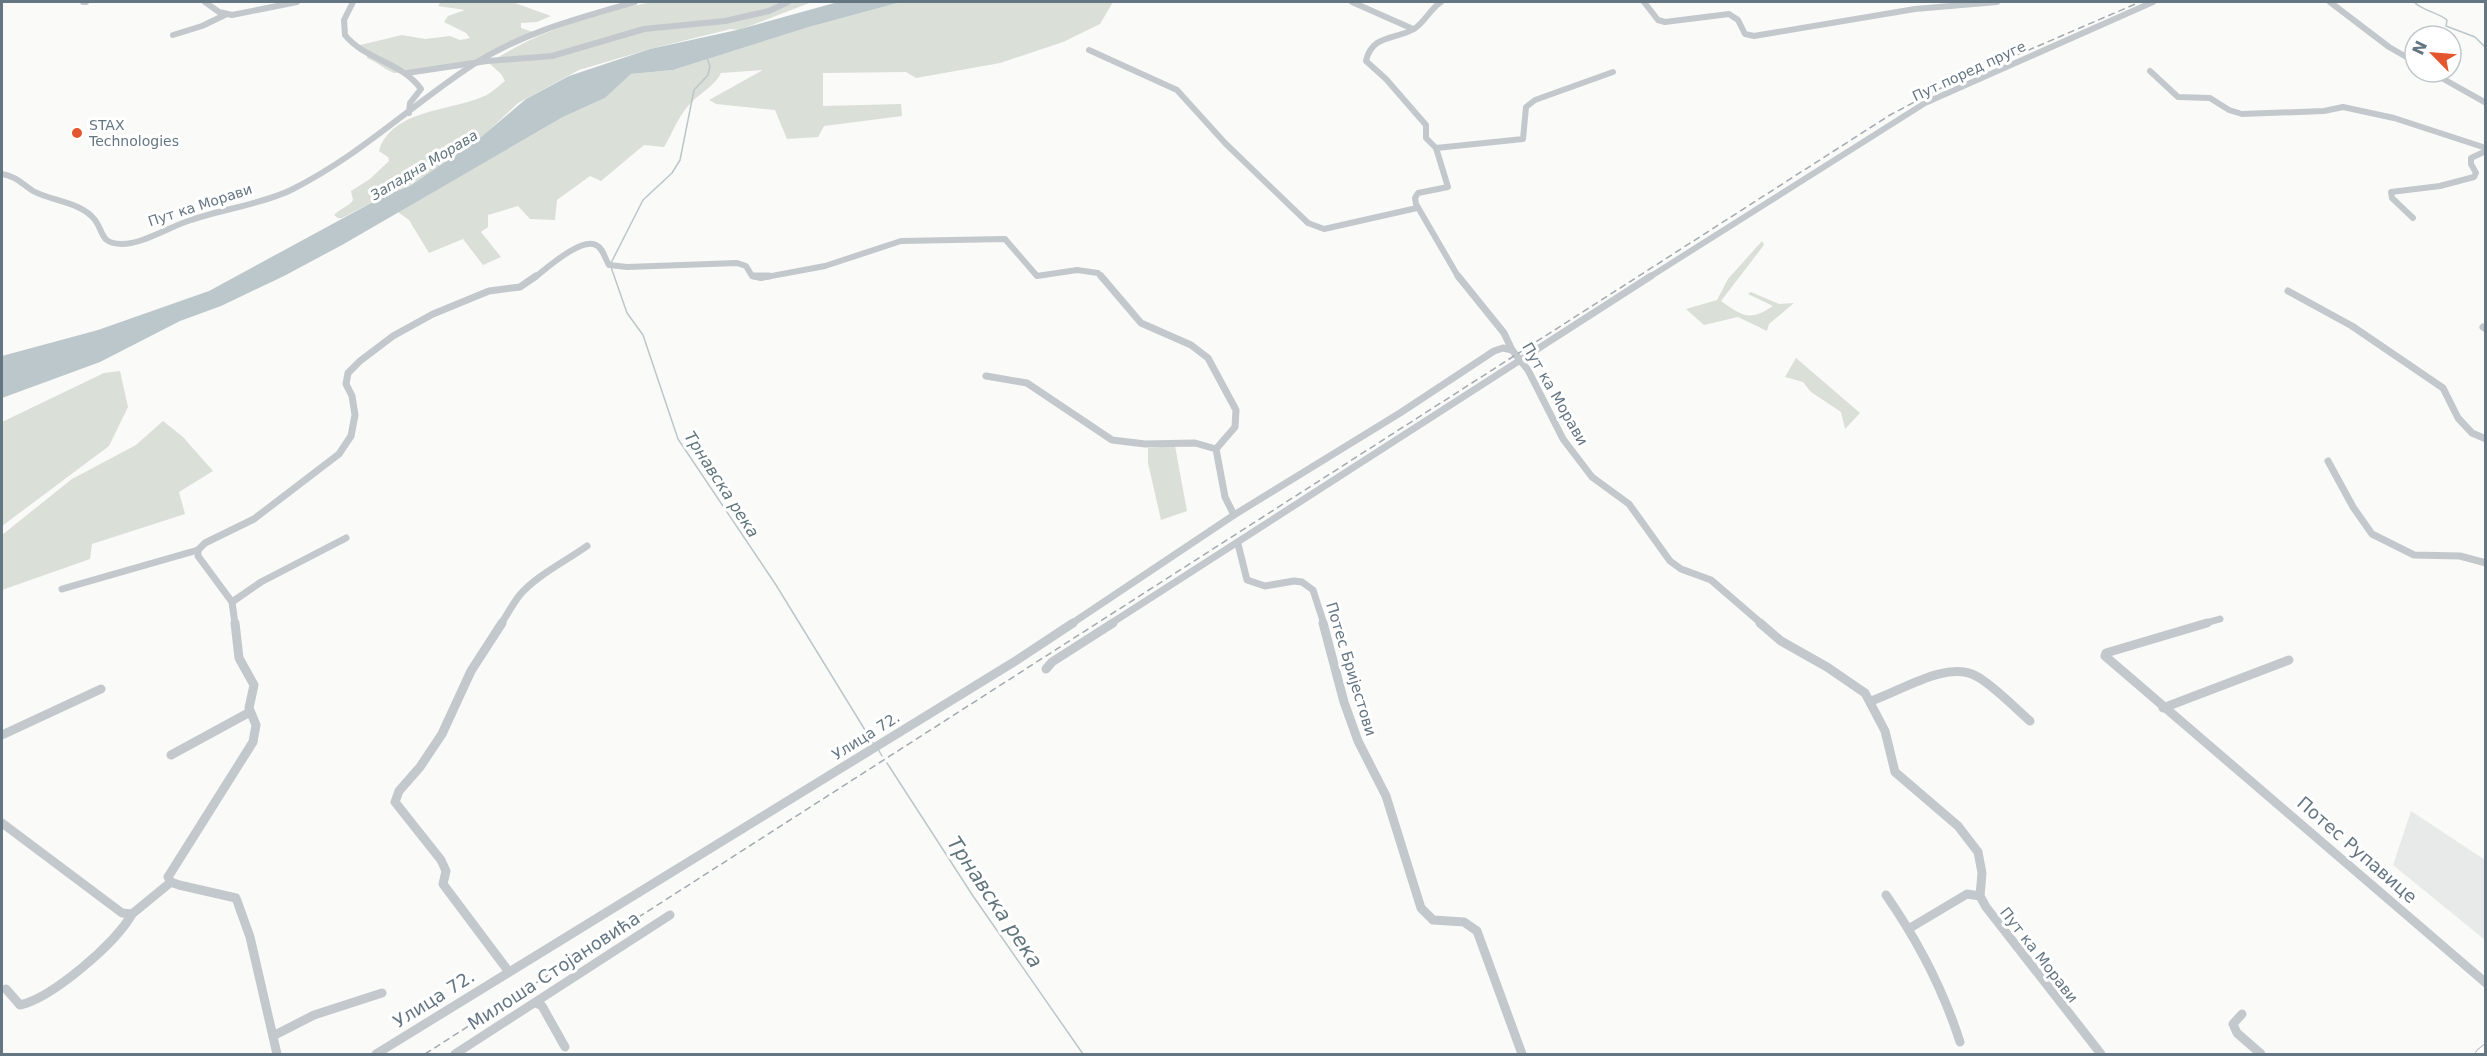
<svg xmlns="http://www.w3.org/2000/svg" width="2487" height="1056" font-family="'DejaVu Sans',sans-serif">
<style>
.built{fill:#e8e9e9}
.green{fill:#dadfd7}
.water{fill:#bbc7cb}
.lines{fill:none;stroke-linecap:round;stroke-linejoin:round}
.stream{stroke:#bbc7cb;stroke-width:1.5}
.major-casing{stroke:#b5babe;stroke-width:12}
.minor-far2{stroke:#c3c8cc;stroke-width:6}
.minor-far1{stroke:#c3c8cc;stroke-width:7}
.minor{stroke:#c3c8cc;stroke-width:9}
.major{stroke:#fff;stroke-width:10}
.rail{stroke:#a2aab0;stroke-width:1.5;stroke-dasharray:7 4;stroke-linecap:butt}
.poi-dot{fill:#e4572e;stroke:#fff;stroke-width:2}
.labels{text-anchor:middle;stroke-width:6;stroke-linejoin:round;paint-order:stroke}
.far-street-label{font-size:14px;fill:#657683;stroke:#fff}
.far-poi-label{font-size:14px;fill:#657683;stroke:#fff;text-anchor:start}
.far-water-label{font-size:14px;font-style:italic;fill:#60757c;stroke:#fff}
.street-label{font-size:15px;fill:#657683;stroke:#fff}
.water-label{font-size:16px;font-style:italic;fill:#60757c;stroke:#fff}
.near-street-label{font-size:18px;fill:#657683;stroke:#fff}
.near-water-label{font-size:20px;font-style:italic;fill:#60757c;stroke:#fff}
</style>
<rect width="100%" height="100%" fill="#fafaf8"/>
<polygon class="built" points="2411,811 2485,860 2485,940 2393,865"/>
<g class="green">
<path d="M441,2H512L551,16L537,22L521,23V28L533,32L482,62L394,73C383,69 378,62 367,58V54L356,46L402,35L425,39L450,36L460,40L470,38L466,33L444,22L448,16L465,10L438,6Z"/>
<path d="M653,2H812L739,30L731,29L650,49L579,70L518,103L481,138L410,186L384,196L342,218H338L334,215C339,209 350,206 353,200L351,191L370,179L389,161L388,157L379,151C391,110 449,111 482,97C491,94 498,86 505,81L501,74L489,63C538,31 595,13 653,2Z"/>
<path d="M901,2H1113L1100,24L1063,42L1000,63L916,78L906,72L823,73V106L901,104L902,116L824,126L818,137L787,139L775,110L716,104L709,100L763,70L721,73C715,86 698,94 688,106C678,117 672,134 664,147L644,145L601,181L590,176L557,200L555,220L530,219L518,206L488,215V227L481,232L501,257L483,265L463,239L429,253L409,220L398,212L563,117L605,98L631,74L673,70L809,27Z"/>
<path d="M1762,241L1764,245L1721,301C1743,316 1749,322 1773,306L1748,294L1751,292L1779,304L1794,303L1769,324L1767,331L1738,317L1704,325L1686,309L1717,300L1728,279Z"/>
<polygon points="1796,358 1860,413 1845,429 1841,412 1811,392 1803,382 1785,377"/>
<polygon points="120,371 128,407 109,446 2,526 2,422 104,373"/>
<polygon points="163,421 183,437 213,471 179,492 185,514 92,544 90,559 2,590 2,535 72,479 136,445"/>
<polygon points="1175,446 1187,511 1161,520 1148,463 1148,448"/>
</g>
<polygon class="water" points="838,2 901,2 809,27 673,70 631,74 605,98 563,117 342,245 284,276 221,306 180,321 100,362 2,398 2,356 98,330 209,291 384,196 410,186 480,138 526,99 569,76 650,49 737,30"/>
<g class="lines">
<g class="stream">
<path d="M2414,2C2423,11 2437,12 2447,20L2446,26L2475,37L2486,48"/>
<polyline points="611,263 643,200 672,173 680,160 694,90 708,75 710,66 707,58"/>
<polyline points="611,267 627,313 643,335 678,439 776,585 873,743"/>
<polyline points="878,749 882,756"/>
<polyline points="887,763 973,896 1083,1054"/>
</g>
<g class="major-casing">
<polyline id="major" points="2481,1054 2486,1050"/>
</g>
<g class="minor-far2">
<polyline points="83,2 86,2"/>
<polyline points="205,2 219,12 232,15 297,2"/>
<path d="M353,2L344,20L345,35C365,60 402,62 421,89L410,103L409,113"/>
<polyline points="1352,2 1413,29"/>
<path d="M1441,2C1430,9 1425,22 1414,29C1395,40 1372,34 1366,61L1386,79L1426,125V138L1436,148L1448,187L1418,193L1415,198L1416,204L1459,278"/>
<polyline points="1644,2 1658,20 1665,22 1729,14 1738,20 1745,34 1754,36 1915,9 1997,2"/>
<polyline points="2330,2 2389,47 2415,62"/>
<polyline points="173,35 202,26 227,14"/>
<polyline points="1089,50 1177,90 1225,143 1308,223 1324,229 1417,208"/>
<polyline points="2150,71 2178,97 2210,98 2229,110 2242,114 2324,111 2343,107 2394,118 2486,148"/>
<polyline points="2431,72 2486,103"/>
<polyline points="407,73 487,61 552,56 644,29 725,21 769,11 788,2"/>
<polyline points="1436,148 1523,139 1526,107 1535,100 1613,72"/>
<path d="M2,174C16,176 22,184 33,191C51,201 82,202 95,220C104,232 100,244 122,244C143,244 171,226 191,220C220,210 265,203 291,190C361,155 411,105 474,64C524,32 579,18 635,2"/>
<polyline points="2413,218 2392,198 2391,192 2440,186 2474,177 2476,173 2471,164 2471,158 2486,151"/>
<path d="M534,278C546,269 581,237 596,245C603,248 605,259 609,265L627,267L737,263L746,266L752,276L761,278"/>
<polyline points="761,278 825,266 901,241 1005,239 1037,276 1077,270 1098,273 1102,278"/>
<polyline points="1648,278 1925,103 2153,2"/>
</g>
<g class="minor-far1">
<polyline points="754,276 769,276"/>
<polyline points="1101,276 1141,323 1191,345 1208,358 1236,410 1235,427 1216,449 1225,497 1234,515"/>
<polyline points="1458,276 1504,333 1512,350 1528,370 1563,439 1592,477 1629,504 1670,561 1681,569 1711,580 1762,624"/>
<polyline points="2288,291 2352,326 2443,388 2458,418 2472,433 2486,439"/>
<polyline points="2483,327 2486,329"/>
<polyline points="986,376 1027,383 1112,440 1145,444 1195,443 1216,449"/>
<polyline points="2328,461 2353,507 2372,534 2414,555 2460,556 2486,563"/>
<polyline points="1238,544 1247,580 1265,586 1294,581 1302,582 1313,590 1324,624"/>
<polyline points="62,589 198,550"/>
<polyline points="232,602 261,582 346,538"/>
<polyline points="235,624 232,602 198,556 198,550 205,543 254,519 339,454 351,436 355,415 352,396 346,384 348,373 360,361 393,336 433,314 489,291 520,287 536,276"/>
<path d="M501,624C507,615 512,605 519,596C534,577 566,561 587,546"/>
<polyline points="1071,624 1234,515 1400,413 1494,351 1503,348 1512,350"/>
<polyline points="1110,624 1651,276"/>
<polyline points="2202,624 2220,619"/>
</g>
<g class="minor">
<polyline points="235,623 239,658 254,685 249,708 256,725 253,742 168,877 171,882 179,885 236,898 250,937 277,1054"/>
<polyline points="502,623 471,671 442,734 420,767 399,791 395,802 441,860 446,871 443,884 509,972"/>
<polyline points="1323,623 1344,702 1358,741 1386,796 1421,908 1433,920 1464,922 1477,931 1522,1054"/>
<polyline points="1760,623 1781,641 1827,667 1865,693 1885,731 1895,772 1958,826 1978,852 1982,873 1980,896 1986,907 2101,1054"/>
<polyline points="2207,623 2106,653 2105,656 2486,983"/>
<polyline points="1046,669 1052,662 1113,623"/>
<path d="M1871,701C1901,691 1947,660 1976,676C1992,684 2015,708 2030,721"/>
<polyline points="2163,708 2289,660"/>
<polyline points="2,735 101,689"/>
<polyline points="171,755 250,712"/>
<polyline points="2,823 122,913 132,914 171,882"/>
<path d="M1886,895C1918,941 1943,989 1960,1042"/>
<polyline points="1910,928 1967,894 1980,896"/>
<path d="M6,989L20,1005C52,998 116,943 132,914"/>
<polyline points="536,1003 542,1006 565,1047"/>
<polyline points="2242,1014 2233,1024 2237,1033 2261,1054"/>
<polyline points="273,1036 314,1015 382,993"/>
<polyline points="376,1054 1017,660 1073,623"/>
<polyline points="455,1054 670,915"/>
</g>
<use href="#major" class="major"/>
<polyline class="rail" points="425,1054 1890,115 1943,87 2140,2"/>
</g>
<circle class="poi-dot" cx="77" cy="133" r="6"/>
<g class="labels">
<g class="far-street-label">
<text transform="translate(1969 71) rotate(-25)" y="5">Пут поред пруге</text>
<text transform="translate(200 205) rotate(-18)" y="5">Пут ка Морави</text>
</g>
<g class="far-poi-label">
<text x="89" y="130">STAX<tspan x="89" dy="16">Technologies</tspan></text>
</g>
<g class="far-water-label">
<text transform="translate(424 165) rotate(-31)" y="5">Западна Морава</text>
</g>
<g class="street-label">
<text transform="translate(1555 394) rotate(60)" y="5">Пут ка Морави</text>
<text transform="translate(1351 669) rotate(73)" y="5">Потес Бријестови</text>
<text transform="translate(866 736) rotate(-32)" y="5">Улица 72.</text>
<text transform="translate(2039 955) rotate(52)" y="5">Пут ка Морави</text>
</g>
<g class="water-label">
<text transform="translate(722 484) rotate(57)" y="6">Трнавска река</text>
</g>
<g class="near-street-label">
<text transform="translate(2357 850) rotate(41)" y="6">Потес Рупавице</text>
<text transform="translate(554 971) rotate(-33)" y="6">Милоша Стојановића</text>
<text transform="translate(434 999) rotate(-32)" y="6">Улица 72.</text>
</g>
<g class="near-water-label">
<text transform="translate(995 902) rotate(56)" y="7">Трнавска река</text>
</g>
</g>
<rect width="2487" height="1056" fill="none" stroke="#657683" stroke-width="6"/>
<g transform="translate(2433 54) rotate(295)"><circle r="28" fill="#ffffff" stroke="#c1c8cd" stroke-width="1.5"/>
<path d="M0-4.5L10 22L0 15L-10 22Z" fill="#e4572e"/>
<text y="-9" font-size="16" font-weight="bold" text-anchor="middle" fill="#657683">N</text>
</g>
</svg>
